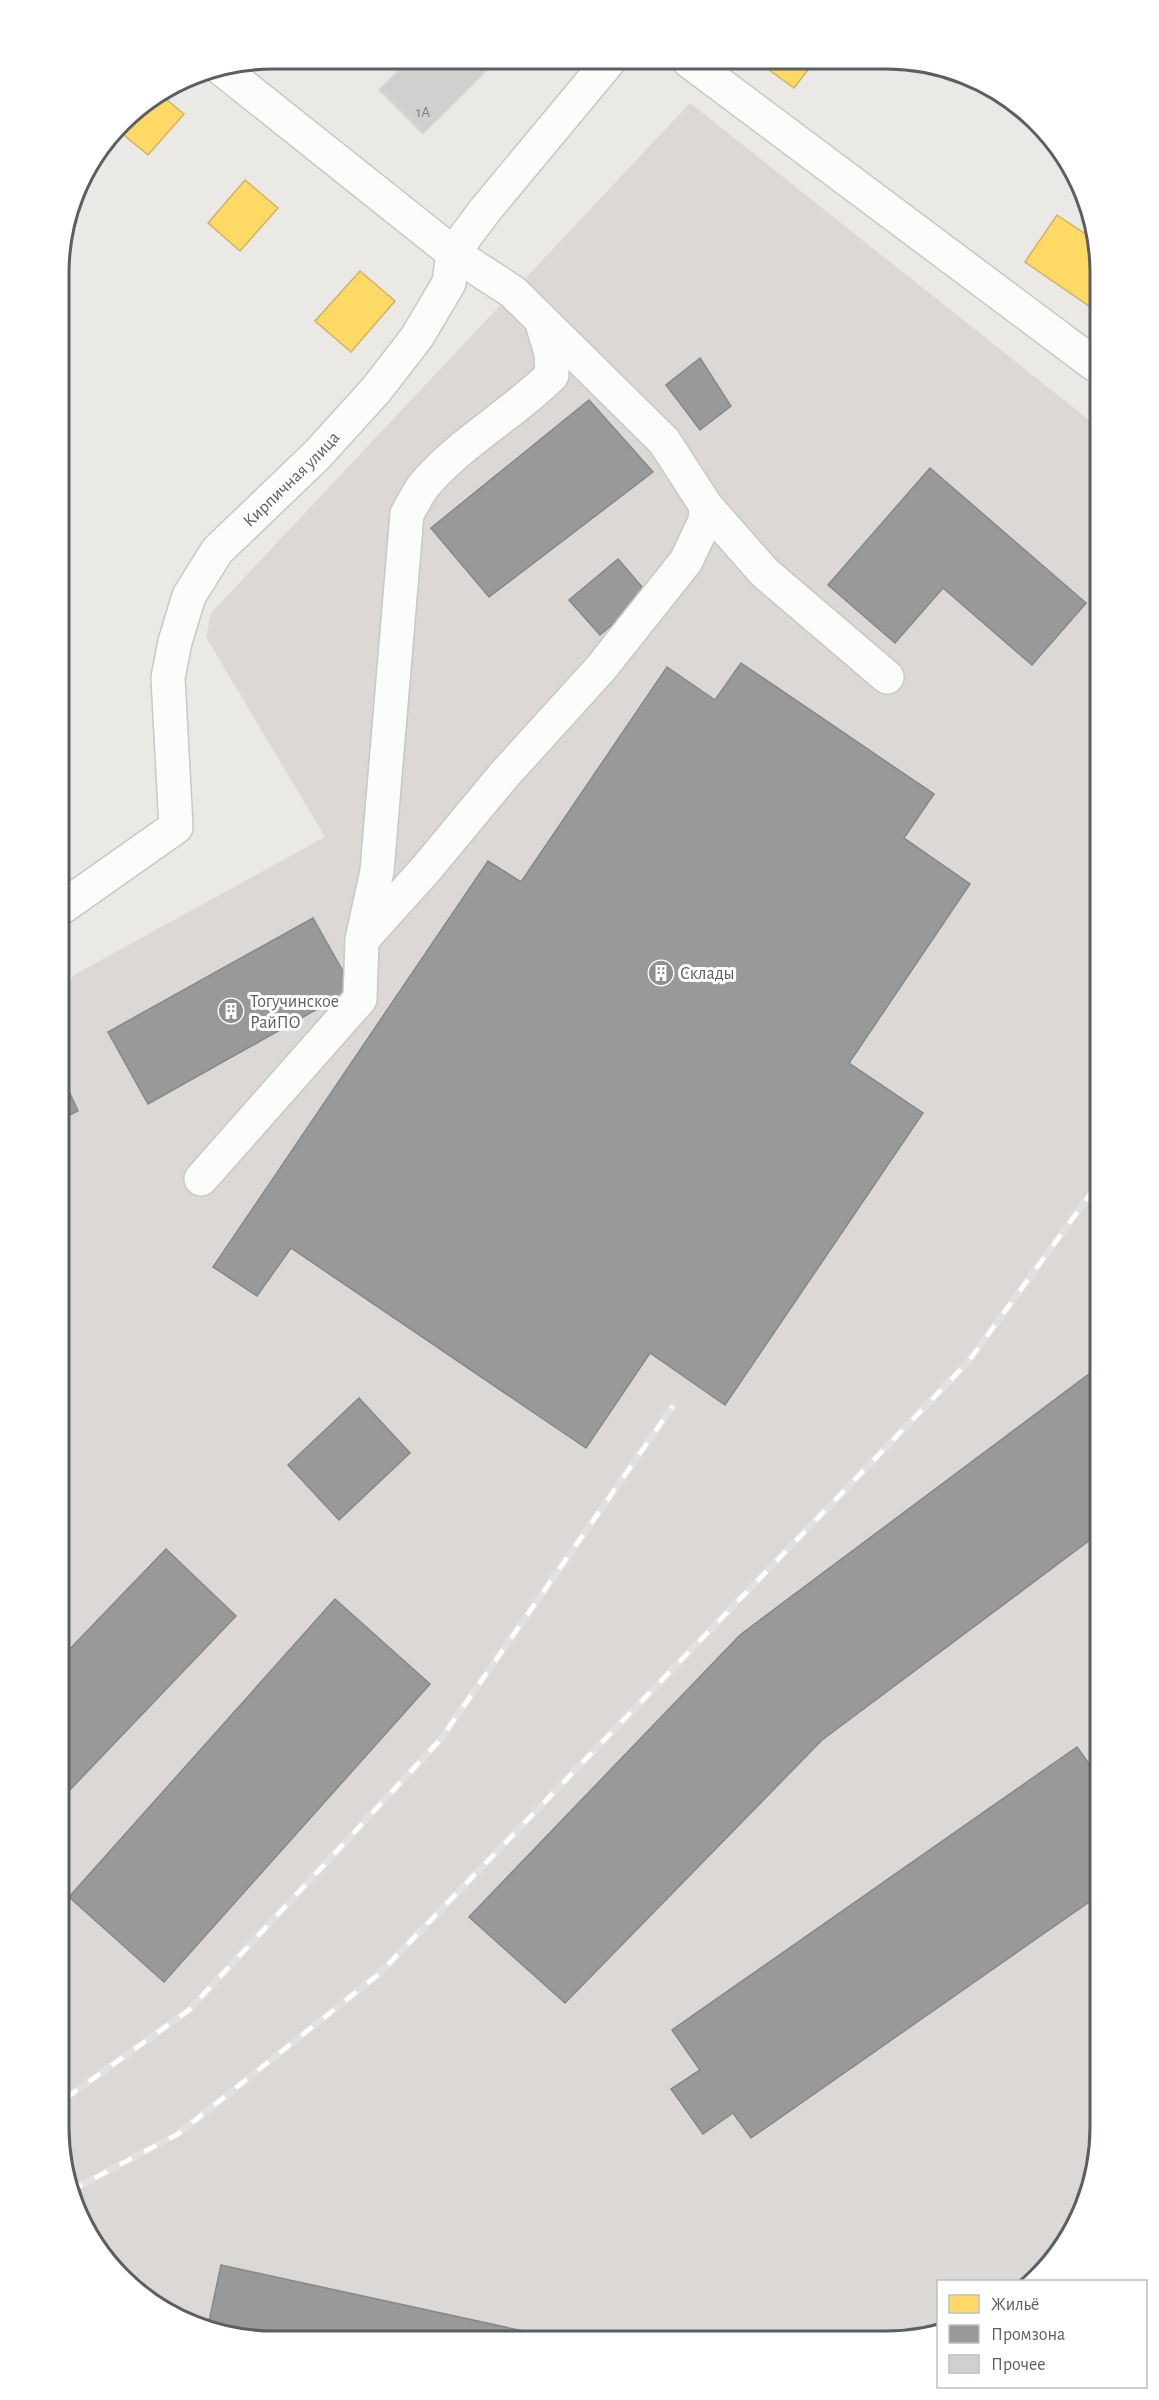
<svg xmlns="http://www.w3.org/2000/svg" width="1159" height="2400" font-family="'Alegreya Sans',sans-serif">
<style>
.industrial{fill:#dbd8d5}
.homes{fill:#ffd966;stroke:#ceb465;stroke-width:1.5}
.industry{fill:#999;stroke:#868889;stroke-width:1.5}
.building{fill:#d1d0ce;stroke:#dad8d4;stroke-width:1.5}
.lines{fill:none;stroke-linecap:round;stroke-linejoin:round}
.minor-casing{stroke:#c7c8c7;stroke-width:36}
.minor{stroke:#fcfcfb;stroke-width:33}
.rail-casing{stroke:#e2e1e2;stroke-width:7}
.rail{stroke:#fff;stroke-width:4.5;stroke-dasharray:14;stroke-linecap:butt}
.labels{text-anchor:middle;stroke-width:6;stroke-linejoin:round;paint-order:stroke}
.number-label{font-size:15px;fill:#7a7c7f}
.street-label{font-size:18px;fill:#5b5f63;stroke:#fff}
.poi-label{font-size:18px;fill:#5b5f63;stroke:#fff;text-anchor:start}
.rim{fill:none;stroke:#5b5f63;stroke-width:3}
</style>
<rect width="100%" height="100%" fill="#ebe9e5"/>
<polygon class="industrial" points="690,103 1094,424 1100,2141 1084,2209 1047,2268 1032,2281 938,2282 938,2334 232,2337 131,2288 94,2246 66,2183 62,993 74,975 325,837 206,637 211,613"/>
<g class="homes">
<polygon points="758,62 814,62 794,88"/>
<polygon points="160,94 184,114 148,155 118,130 131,112"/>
<polygon points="245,180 278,208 240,251 208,223"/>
<polygon points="1057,215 1093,239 1092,308 1025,262"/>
<polygon points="360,271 395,301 351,352 315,321"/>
</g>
<g class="industry">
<polygon points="700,358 731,406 700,430 666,385"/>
<polygon points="589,400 653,472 489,597 431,528"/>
<polygon points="930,468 1086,603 1032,665 943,588 895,643 828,585"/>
<polygon points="618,559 648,594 600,635 569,600"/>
<polygon points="741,663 934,794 904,838 970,884 849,1063 923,1113 725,1405 650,1353 586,1448 291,1248 257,1296 213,1267 488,861 521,882 667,667 715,700"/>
<polygon points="313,918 353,989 148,1104 108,1032"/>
<polygon points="62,1076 78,1111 62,1119"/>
<polygon points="1097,1368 1098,1534 822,1740 565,2003 469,1917 740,1635"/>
<polygon points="359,1398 410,1453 339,1520 288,1465"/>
<polygon points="166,1549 236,1616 65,1795 64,1655"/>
<polygon points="335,1599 430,1684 164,1982 69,1897"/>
<polygon points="1077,1747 1099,1778 1099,1895 751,2138 733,2113 703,2134 671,2089 700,2070 672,2030"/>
<polygon points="221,2265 546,2336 232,2337 208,2326"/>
</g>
<polygon class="building" points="410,59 497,60 423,134 379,90"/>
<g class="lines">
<g class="minor-casing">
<g id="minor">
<polyline points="689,61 1094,364"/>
<polyline points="222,69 453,253 513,292 664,441 706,506 705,521 686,561 601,668 504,775 426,869 362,940"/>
<polyline points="706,506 765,573 887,677"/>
<path id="s1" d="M61,908L176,827L168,678L175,642L189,596L217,551L317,455L376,390L417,337L449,283L453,253L486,209L609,61"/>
<path d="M201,1179L360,999L362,940L377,871L407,514C413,504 418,492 426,483C460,443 514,413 552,375L551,353L541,320"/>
</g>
</g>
<use href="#minor" class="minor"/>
<g class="rail-casing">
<g id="rail">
<polyline points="66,2098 189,2010 440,1740 673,1406"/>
<polyline points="70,2191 178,2134 380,1973 968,1362 1097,1185"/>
</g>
</g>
<use href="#rail" class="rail"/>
</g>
<defs>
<g id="building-disc" transform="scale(1.35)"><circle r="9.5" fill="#8d8f90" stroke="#fff"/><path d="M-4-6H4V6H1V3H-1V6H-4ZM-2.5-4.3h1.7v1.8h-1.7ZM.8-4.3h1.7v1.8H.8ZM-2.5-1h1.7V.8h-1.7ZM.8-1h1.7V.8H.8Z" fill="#fff"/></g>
</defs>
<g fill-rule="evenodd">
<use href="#building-disc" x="661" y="973"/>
<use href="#building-disc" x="231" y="1011"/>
</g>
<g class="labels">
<g class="number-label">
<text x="423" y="117">1А</text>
</g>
<g class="street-label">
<text dy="6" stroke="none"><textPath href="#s1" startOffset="531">Кирпичная улица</textPath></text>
</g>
<g class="poi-label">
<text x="680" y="979">Склады</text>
<text x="250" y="1007">Тогучинское<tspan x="250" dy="21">РайПО</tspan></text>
</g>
</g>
<path d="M0 0H1159V2400H0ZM273 69H886A204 204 0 0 1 1090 273V2127A204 204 0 0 1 886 2331H273A204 204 0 0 1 69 2127V273A204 204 0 0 1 273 69Z" fill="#fff" fill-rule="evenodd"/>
<path class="rim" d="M273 69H886A204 204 0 0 1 1090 273V2127A204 204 0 0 1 886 2331H273A204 204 0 0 1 69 2127V273A204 204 0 0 1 273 69Z"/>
<rect x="937" y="2280" width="210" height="108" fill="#ffffff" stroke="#bdbfc1" stroke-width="1.5"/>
<rect x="949" y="2295" width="30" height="18" fill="#ffd966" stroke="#bdbfc1" stroke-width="1.5"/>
<text x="991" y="2310" font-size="18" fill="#5b5f63">Жильё</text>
<rect x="949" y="2325" width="30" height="18" fill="#999999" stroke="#bdbfc1" stroke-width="1.5"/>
<text x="991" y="2340" font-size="18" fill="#5b5f63">Промзона</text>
<rect x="949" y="2355" width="30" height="18" fill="#d1d0ce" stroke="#bdbfc1" stroke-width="1.5"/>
<text x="991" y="2370" font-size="18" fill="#5b5f63">Прочее</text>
</svg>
